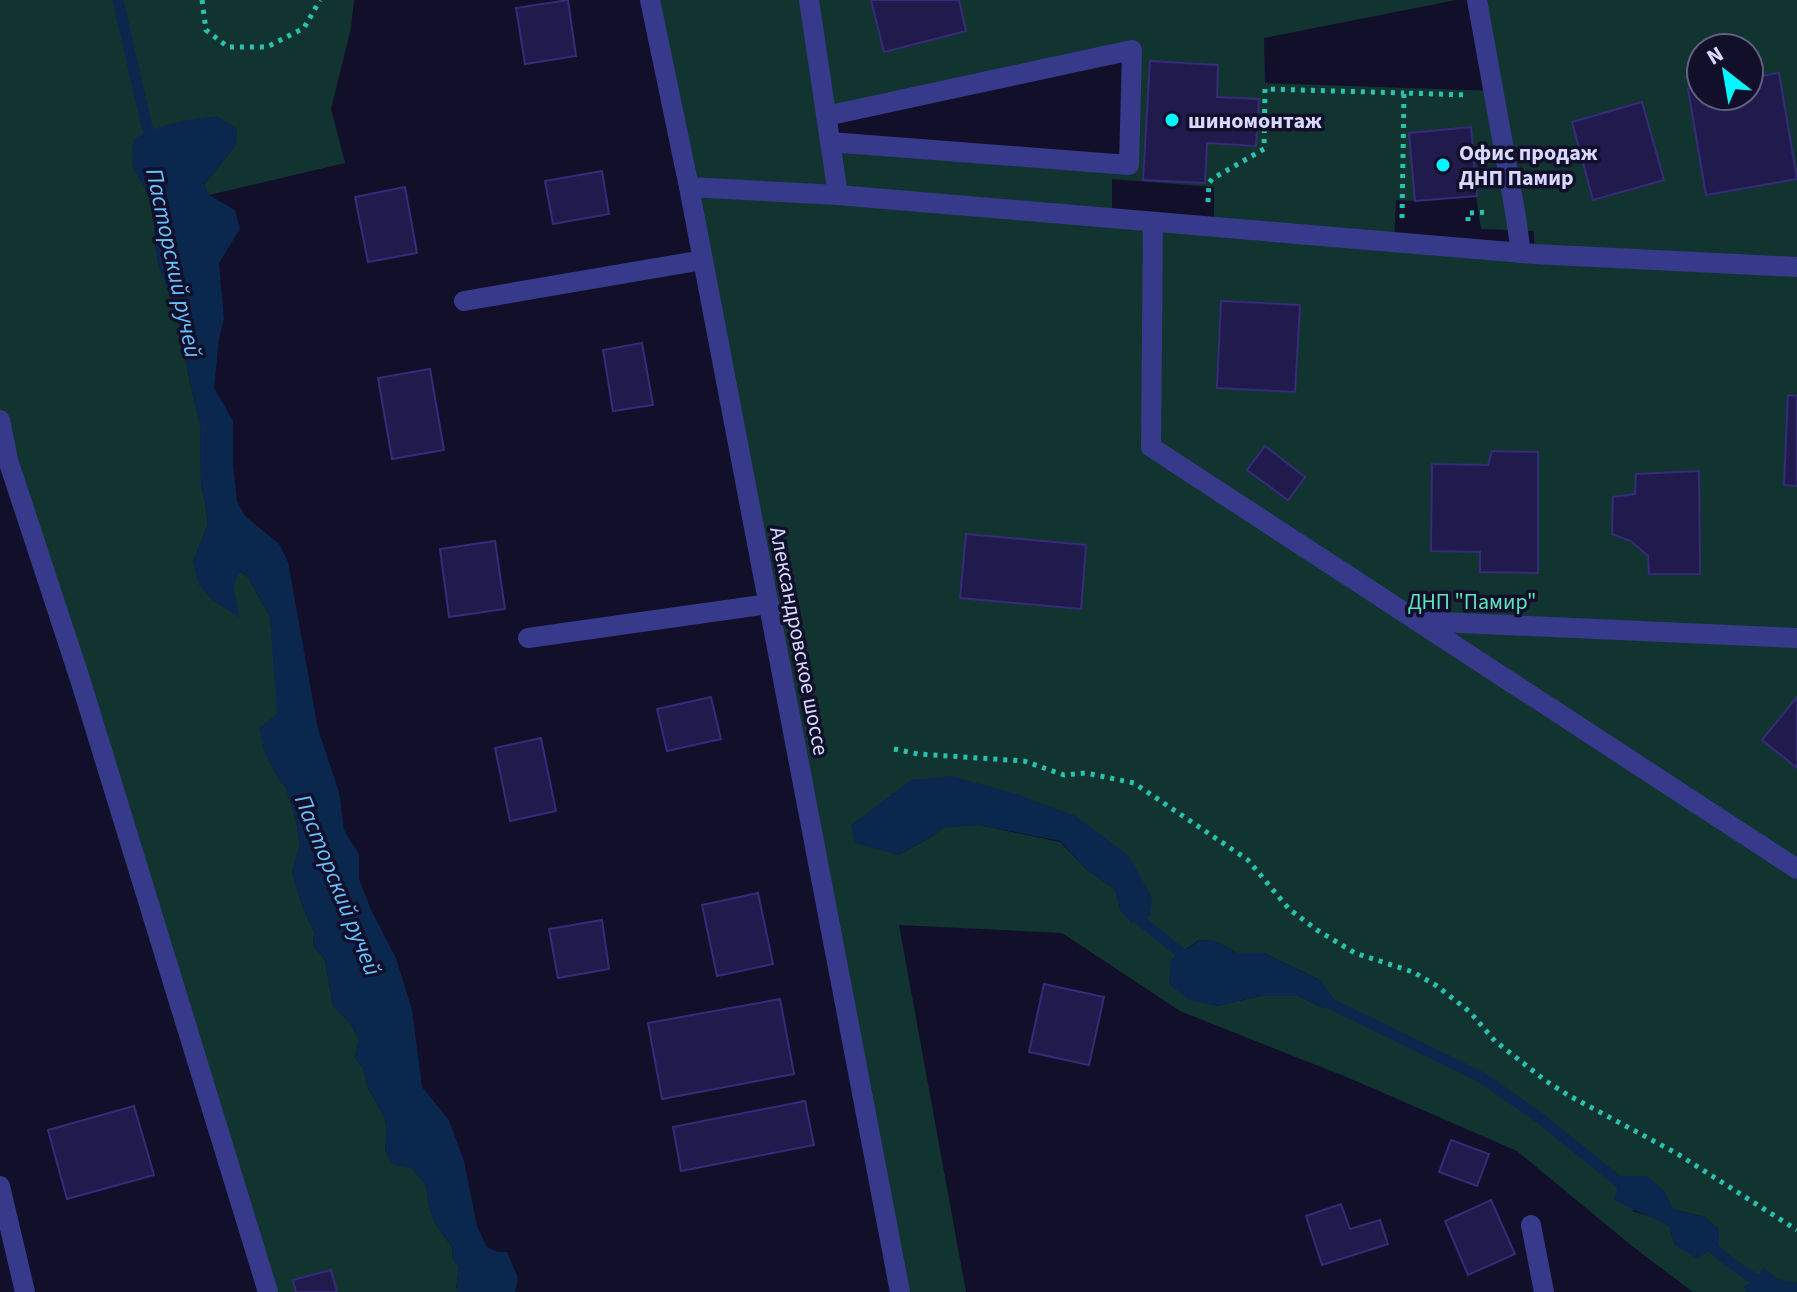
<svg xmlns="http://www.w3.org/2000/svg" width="1797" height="1292" font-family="'Source Sans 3',sans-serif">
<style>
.green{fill:#123431;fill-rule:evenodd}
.water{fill:#0a274e}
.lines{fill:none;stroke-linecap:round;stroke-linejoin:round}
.stream{stroke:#0a274e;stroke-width:11}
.building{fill:#211a4c;stroke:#352b79;stroke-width:2}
.path{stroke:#29c2af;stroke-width:5;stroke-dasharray:4 6;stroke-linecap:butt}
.service{stroke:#373a8b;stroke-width:20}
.minor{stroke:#373a8b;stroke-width:20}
.tertiary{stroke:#373a8b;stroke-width:20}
.poi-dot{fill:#04f6ff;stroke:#120f2a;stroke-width:3}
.labels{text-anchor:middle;stroke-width:7;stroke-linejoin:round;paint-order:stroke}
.poi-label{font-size:22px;font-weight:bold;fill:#dad8ff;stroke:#120f2a;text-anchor:start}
.park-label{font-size:22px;fill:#5ce7bb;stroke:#120f2a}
.street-label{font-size:22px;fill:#dad8ff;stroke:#120f2a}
.water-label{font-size:24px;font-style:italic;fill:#66c2ff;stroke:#120f2a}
</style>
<rect width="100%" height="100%" fill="#120f2a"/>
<g class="green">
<polygon points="0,0 354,0 351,28 331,109 345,163 209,195 204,185 235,146 237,129 133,167 145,188 155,212 154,235 159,267 177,311 190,383 200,424 201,484 205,500 208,524 193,562 239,617 233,586 239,571 248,577 270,617 276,684 279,780 286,787 296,821 300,845 292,872 302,905 314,932 313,945 325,960 333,1006 351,1024 359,1040 355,1058 363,1068 368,1088 385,1118 387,1132 385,1151 413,1169 426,1186 429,1207 435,1223 452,1247 453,1260 459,1266 456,1288 460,1292 258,1292 77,704 0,461"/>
<path d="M650,0H1456L1264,38L1265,83L1494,91L1477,0H1797V1283C1778,1279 1763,1278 1744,1286L1747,1292H1693L1632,1246L1517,1151L1349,1078L1180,1011L1062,933L899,925L966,1292H901ZM1136,42L1134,172L832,147L826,112ZM1701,48H1749V96H1701ZM1112,179L1214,187V227L1112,218ZM1476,196L1481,229L1534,231V253L1394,242L1396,200L1415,201ZM892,793L1129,856L1121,911L1115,889L1087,870L1060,842L979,825L945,827L926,840L898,855ZM1199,940L1215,941L1237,953H1264L1320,980L1336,1003L1323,1008L1298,996H1260L1217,1006L1171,960ZM1663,1190L1673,1209L1705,1217L1719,1230L1675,1245L1669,1226L1655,1218L1632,1211Z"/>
</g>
<g class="water">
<path d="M217,116L237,129L235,146L204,185L209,195L235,210L240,229L219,263L224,319L219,338L214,388L233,421V465L237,501L245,516L279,544L288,562L318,729L339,792L344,830L359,854V879L371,910L396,958L412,1010L422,1087L449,1120L464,1161L477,1226L487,1247L498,1252H507L518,1278L515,1292H460L456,1289L459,1266L453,1260L452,1247L435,1223L429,1207L426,1186L413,1169L392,1164L385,1151L387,1132L385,1118L368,1088L363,1068L355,1058L359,1040L351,1024L333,1006L325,960L313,945L314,932L302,905L292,872L300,845L296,821L286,787L279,780L265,754L259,728L277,714L270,617L248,577L240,571L233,586L240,618L211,599L199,585L193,562L208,524L205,500L201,484L200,424L190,383L177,311L159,268L154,235L155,212L145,188L133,167L132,153L134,139C160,123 188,120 217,116Z"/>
<polygon points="951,776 1013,793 1076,816 1129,856 1152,898 1150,916 1131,923 1121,911 1115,889 1087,870 1060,841 979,825 945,827 926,840 898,855 855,843 851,825 911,780"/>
<polygon points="1200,940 1215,941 1237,953 1264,953 1320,980 1337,1003 1323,1008 1298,996 1260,996 1217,1006 1189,1000 1169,984 1171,960"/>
<path d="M1621,1176H1647L1663,1190L1673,1209L1705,1217L1719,1230V1244L1697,1259L1675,1245L1669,1226C1651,1216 1632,1210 1614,1200Z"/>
<polygon points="1763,1267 1778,1279 1797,1283 1797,1292 1747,1292 1744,1286 1757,1280"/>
</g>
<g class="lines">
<g class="stream">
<polyline points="118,0 151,145"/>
<polyline points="1138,906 1140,920 1181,953 1193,956"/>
<polyline points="1319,998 1481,1077 1541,1119 1629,1190"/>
<path d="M1704,1239C1724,1261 1751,1277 1778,1292"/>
</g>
</g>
<g class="building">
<polygon points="568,0 576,56 525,64 516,8"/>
<polygon points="871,0 959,0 966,31 884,52"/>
<polygon points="1150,61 1218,65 1217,97 1259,99 1256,146 1207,143 1205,183 1143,180"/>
<polygon points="1779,73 1797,179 1706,195 1688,89 1701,86 1701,96 1749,96 1749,78"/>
<polygon points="1642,102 1664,180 1593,200 1572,122"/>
<polygon points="1471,127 1477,196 1415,201 1409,133"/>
<polygon points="602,171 609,214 553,224 545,181"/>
<polygon points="405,187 417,253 368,262 355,197"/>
<polygon points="1221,301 1300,305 1295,392 1217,388"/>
<polygon points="642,343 653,405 613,411 603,350"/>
<polygon points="430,369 444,450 392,459 378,378"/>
<polygon points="1788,395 1797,396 1797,486 1784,485"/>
<polygon points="1265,446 1305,477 1288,500 1247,470"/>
<polygon points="1492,451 1538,452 1538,573 1480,572 1480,552 1431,551 1432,464 1488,465"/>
<polygon points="1699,471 1700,574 1649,574 1648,556 1631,541 1612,534 1613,497 1635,494 1636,474"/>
<polygon points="966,534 1086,545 1081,609 960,598"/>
<polygon points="495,541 505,609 449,617 440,549"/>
<polygon points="711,697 721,739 667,751 657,709"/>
<polygon points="1797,697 1797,768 1762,740"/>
<polygon points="541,738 556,811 510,821 495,748"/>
<polygon points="758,893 773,964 717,976 702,905"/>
<polygon points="602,920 609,969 558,978 549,929"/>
<polygon points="1044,984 1104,997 1089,1065 1029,1052"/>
<polygon points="780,999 794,1074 662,1099 648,1023"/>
<polygon points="805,1101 814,1145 681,1171 673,1127"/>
<polygon points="134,1106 154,1175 67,1199 48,1130"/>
<polygon points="1451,1140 1489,1154 1477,1186 1439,1172"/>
<polygon points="1491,1200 1515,1254 1468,1275 1445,1221"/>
<polygon points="1341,1204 1350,1229 1380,1220 1388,1244 1322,1265 1306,1216"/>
<polygon points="331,1270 337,1292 296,1292 293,1280"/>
</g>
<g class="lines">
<g class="path">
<polyline points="202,0 206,30 228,47 267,47 304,28 320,0"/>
<polyline points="1208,202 1209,183 1212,179 1264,149 1265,89 1404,93"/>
<polyline points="1402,218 1404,93 1469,95"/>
<polyline points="1468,221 1468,213 1490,212"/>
<polyline points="894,749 918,754 1024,761 1064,775 1086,773 1134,783 1248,860 1289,909 1317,930 1355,953 1413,972 1437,986 1470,1012 1495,1041 1546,1081 1568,1095 1676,1153 1797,1230"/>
</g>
<g class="service">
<polyline points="826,116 1132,50 1129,165 830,142"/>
<polyline points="0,420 8,460 81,682 268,1292"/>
</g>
<g class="minor">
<polyline points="809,0 838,195"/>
<polyline points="1477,0 1515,211 1521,253"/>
<polyline points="689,187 838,195 1534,254 1797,267"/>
<polyline points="1153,222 1151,447 1797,869"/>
<polyline points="464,301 703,260"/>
<polyline points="1417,621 1797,638"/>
<polyline points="528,638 769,604"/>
<polyline points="0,1186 25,1292"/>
<polyline points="1531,1225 1544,1292"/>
</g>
<polyline class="tertiary" points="650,0 689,187 900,1292"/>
</g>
<g class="poi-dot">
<circle cx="1172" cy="120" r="8"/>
<circle cx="1443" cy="165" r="8"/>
</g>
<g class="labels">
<g class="poi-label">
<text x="1188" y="128">шиномонтаж</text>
<text x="1459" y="160">Офис продаж<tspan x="1459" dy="25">ДНП Памир</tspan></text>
</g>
<g class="park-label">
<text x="1472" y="609">ДНП "Памир"</text>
</g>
<g class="street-label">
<text transform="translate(800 641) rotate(79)" y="8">Александровское шоссе</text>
</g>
<g class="water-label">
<text transform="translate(174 263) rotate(78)" y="8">Пасторский ручей</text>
<text transform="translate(338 885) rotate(68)" y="8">Пасторский ручей</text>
</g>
</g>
<g transform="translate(1725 72) rotate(329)"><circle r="38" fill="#120f2a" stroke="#625f7f" stroke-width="2"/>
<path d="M0-6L14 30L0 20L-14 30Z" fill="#04f6ff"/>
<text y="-12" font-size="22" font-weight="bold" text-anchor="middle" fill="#dad8ff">N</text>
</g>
</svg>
